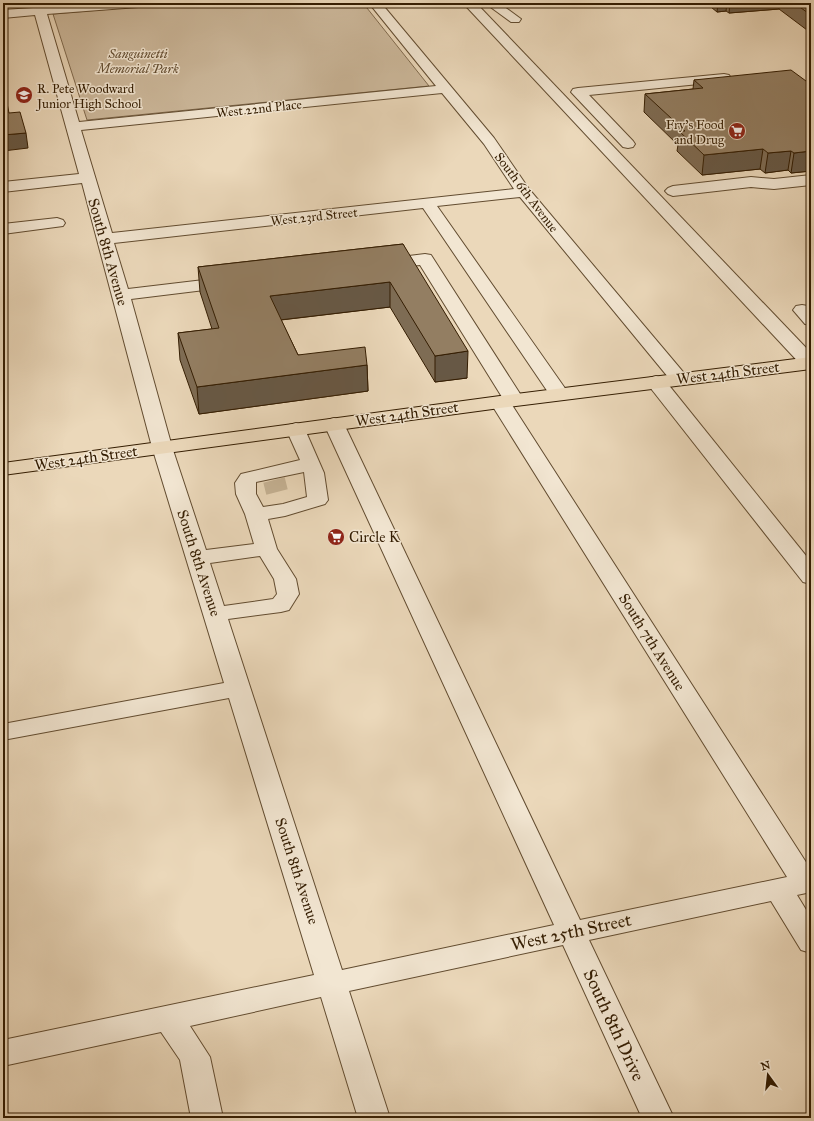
<svg xmlns="http://www.w3.org/2000/svg" width="814" height="1121" font-family="'IM FELL Great Primer',serif">
<style>
.green{fill:#ccb89b;stroke:#806a4e}
.lines{fill:none;stroke-linecap:round;stroke-linejoin:round}
.minor-tunnel{stroke:#c6b395;stroke-width:22;stroke-dasharray:22 11;stroke-linecap:butt}
.minor-casing{stroke:#624c30;stroke-width:2}
.major-casing{stroke:#341d02;stroke-width:2}
.minor{fill:#f2e6d2;fill-rule:evenodd}
.major{fill:#ebd8ba;fill-rule:evenodd}
.wall{fill:#7e6c54;stroke:#341d02}
.shaded-wall{fill:#675845;stroke:#341d02}
.building{fill:#937e62;stroke:#341d02}
.labels{text-anchor:middle;stroke-width:3;stroke-linejoin:round;paint-order:stroke}
.far-park-label{font-size:13px;font-style:italic;fill:#624c30;stroke:#f2e6d2}
.far-poi-label{font-size:13px;fill:#341d02;stroke:#f2e6d2;text-anchor:start}
.far-street-label{font-size:13px;fill:#341d02;stroke:#f2e6d2}
.street-label{font-size:15px;fill:#341d02;stroke:#f2e6d2}
.poi-label{font-size:15px;fill:#341d02;stroke:#f2e6d2;text-anchor:start}
.near-street-label{font-size:18px;fill:#341d02;stroke:#f2e6d2}
</style>
<rect width="100%" height="100%" fill="#ebd8ba"/>
<filter id="stains"><feTurbulence type="fractalNoise" baseFrequency=".005" numOctaves="4"/><feColorMatrix values="0 0 0 0 .2 0 0 0 0 .09 0 0 0 0 .02 0 0 0 .5 -.17"/></filter>
<radialGradient id="worn" r=".72"><stop offset=".6" stop-color="#630" stop-opacity="0"/><stop offset="1" stop-color="#630" stop-opacity=".3"/></radialGradient>
<polygon class="green" points="182,3 363,3 429,86 87,120 53,14"/>
<g class="lines">
<polyline class="minor-tunnel" points="274,480 277,492"/>
<g class="minor-casing">
<g id="minor">
<path d="M32,3H44L45,7L93,3H144L142,6L138,7L47,14L79,122L436,86L369,3H381L494,138L529,189L689,379L687,383L680,385L673,383L520,197L437,206L569,394L566,398L559,400L552,398L423,208L114,243L128,289L229,277L235,278L238,282L235,286L229,287L131,299L172,447L206,550L254,544L245,514L236,494L235,483L241,474L300,460L286,429L289,425L296,423L303,425L324,473L328,500L325,504L285,516L268,519L277,549L296,579L299,594L289,610L281,612L228,619L342,970L554,925L324,424L327,420L334,418L341,420L344,424L580,920L787,877L490,402L493,398L502,397L420,265L382,269L376,268L374,264L376,260L425,254L431,255L524,400L521,404L512,405L811,870V892L797,895L811,918V953L801,950L771,901L589,940L674,1118H642L563,945L349,991L390,1118H358L321,997L190,1026L210,1057L223,1118H191L180,1060L161,1032L3,1066V1040L314,975L229,698L3,740V724L224,683L152,447L82,183L3,192V182L79,174L35,15L3,18V10L33,8ZM442,93L484,144L514,189L112,233L81,130ZM304,472L307,497L283,504L263,507L256,494V482ZM260,556L274,579L277,594L273,599L224,606L210,563Z"/>
<polygon points="463,3 476,3 811,353 811,370 804,368"/>
<polygon points="485,3 499,3 521,19 519,22 511,22"/>
<polygon points="724,74 729,75 731,78 729,81 589,95 633,141 635,144 633,147 628,148 623,147 571,92 573,89 578,88"/>
<polygon points="811,175 811,185 774,189 751,187 673,196 668,194 665,191 668,188 673,186 751,177 774,179"/>
<polygon points="57,218 63,220 65,223 63,226 3,234 3,224"/>
<polygon points="802,305 808,306 811,309 811,325 805,324 793,310 796,306"/>
<polygon points="656,376 663,378 811,562 811,584 803,582 649,386 647,382 649,378"/>
</g>
</g>
<g class="major-casing">
<polygon id="major" points="811,357 811,369 500,408 3,475 3,463 500,396"/>
</g>
<use href="#minor" class="minor"/>
<use href="#major" class="major"/>
</g>
<g class="wall">
<polygon points="706,3 811,3 811,33 779,9 729,13 726,11 717,12"/>
<polygon points="694,80 806,81 811,80 811,171 791,173 788,170 765,173 760,169 702,175 677,151 678,145 644,112 645,94 693,89"/>
<polygon points="403,244 467,378 435,382 390,307 281,320 298,355 367,365 368,391 199,414 180,360 178,333 212,329 200,292 198,267"/>
</g>
<g class="shaded-wall">
<polygon points="718,3 727,3 726,11 717,12"/>
<polygon points="730,3 779,3 779,9 729,13"/>
<polygon points="26,133 28,148 3,151 3,135"/>
<polygon points="763,149 760,169 702,175 704,155"/>
<polygon points="791,151 788,170 765,173 768,153"/>
<polygon points="811,151 811,171 791,173 794,153"/>
<polygon points="390,282 390,307 271,321 270,296"/>
<polygon points="468,351 467,378 435,382 435,356"/>
<polygon points="367,365 368,391 199,414 197,387"/>
</g>
<g class="building">
<polygon points="794,3 811,3 811,15"/>
<polygon points="791,70 806,81 811,80 811,151 794,153 791,151 768,153 763,149 704,155 679,131 685,131 645,94 703,88 694,80"/>
<polygon points="3,84 9,113 20,112 26,133 3,135"/>
<polygon points="403,244 468,351 435,356 390,282 270,296 298,355 365,347 367,365 197,387 178,333 219,328 198,267"/>
</g>
<defs>
<g id="school-disc" transform="scale(0.9)"><circle r="9.5" fill="#8f2418" stroke="#f2e6d2"/><path d="M0-5L7-2L0 1L-7-2ZM-4 1L0 2.5L4 1V4Q0 6-4 4Z" fill="#fff"/></g>
<g id="supermarket-disc" transform="scale(0.9)"><circle r="9.5" fill="#8f2418" stroke="#f2e6d2"/><path d="M-6-5.5h2.5l.6 2H6L4.5 2H-2.5L-4.4-4H-6ZM-1.5 3.2a1.3 1.3 0 1 0 .1 0ZM3 3.2a1.3 1.3 0 1 0 .1 0Z" fill="#fff"/></g>
</defs>
<g fill-rule="evenodd">
<use href="#school-disc" x="24" y="95"/>
<use href="#supermarket-disc" x="737" y="131"/>
<use href="#supermarket-disc" x="336" y="537"/>
</g>
<g class="labels">
<g class="far-park-label">
<text x="138" y="58">Sanguinetti<tspan x="138" dy="15">Memorial Park</tspan></text>
</g>
<g class="far-poi-label">
<text x="37" y="93">R. Pete Woodward<tspan x="37" dy="15">Junior High School</tspan></text>
<text x="724" y="129" text-anchor="end">Fry's Food<tspan x="724" dy="15">and Drug</tspan></text>
</g>
<g class="far-street-label">
<text transform="translate(259 108) rotate(-6)" y="5">West 22nd Place</text>
<text transform="translate(527 192) rotate(53)" y="5">South 6th Avenue</text>
<text transform="translate(314 216) rotate(-6)" y="5">West 23rd Street</text>
</g>
<g class="street-label">
<text transform="translate(108 252) rotate(74)" y="5">South 8th Avenue</text>
<text transform="translate(728 373) rotate(-7)" y="5">West 24th Street</text>
<text transform="translate(407 414) rotate(-8)" y="5">West 24th Street</text>
<text transform="translate(86 458) rotate(-8)" y="5">West 24th Street</text>
<text transform="translate(199 563) rotate(72)" y="5">South 8th Avenue</text>
<text transform="translate(652 642) rotate(58)" y="5">South 7th Avenue</text>
<text transform="translate(297 871) rotate(72)" y="5">South 8th Avenue</text>
</g>
<g class="poi-label">
<text x="349" y="542">Circle K</text>
</g>
<g class="near-street-label">
<text transform="translate(571 932) rotate(-12)" y="6">West 25th Street</text>
<text transform="translate(614 1025) rotate(65)" y="6">South 8th Drive</text>
</g>
</g>
<rect width="814" height="1121" fill="none" stroke="#ebd8ba" stroke-width="16"/>
<rect x="4" y="4" width="806" height="1113" fill="none" stroke="#341d02" stroke-width="2"/>
<rect x="8" y="8" width="798" height="1105" fill="none" stroke="#341d02"/>
<g transform="translate(768 1075) rotate(345)" stroke="#f2e6d2" stroke-width="3" paint-order="stroke">
<path d="M0-3L7 15L0 10L-7 15Z" fill="#341d02"/>
<text y="-6" font-size="11" font-weight="bold" text-anchor="middle" fill="#341d02">N</text>
</g>
<rect width="100%" height="100%" filter="url(#stains)"/>
<rect width="100%" height="100%" fill="url(#worn)"/>
</svg>
